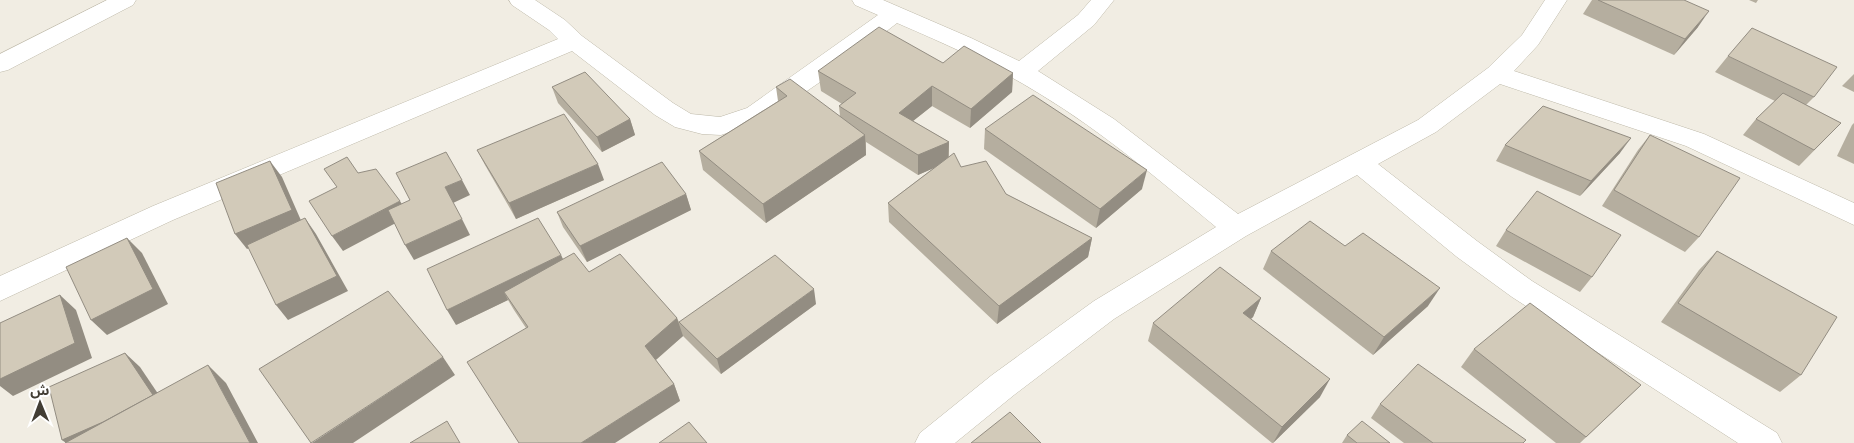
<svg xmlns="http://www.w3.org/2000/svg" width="1854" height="443" font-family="Jost,'Noto Sans Arabic',sans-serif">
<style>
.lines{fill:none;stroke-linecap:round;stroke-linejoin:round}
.minor-casing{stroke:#beb9a9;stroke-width:1}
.minor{fill:#fff;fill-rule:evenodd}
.wall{fill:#b5ae9f}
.shaded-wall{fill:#938d82}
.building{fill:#d2cab9;stroke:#938d82}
</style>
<rect width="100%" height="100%" fill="#f1ede3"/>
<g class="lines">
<g class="minor-casing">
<g id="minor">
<polygon points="107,0 136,0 133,5 8,70 0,72 0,54"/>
<path d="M509,0H535L565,20L582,36L673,103L691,114L720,117L747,108L878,15L855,5L852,0H883L971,38L1019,61L1078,15L1091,0H1114L1094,25L1038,71L1114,119L1238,214L1418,120L1488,68L1522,35L1545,0H1567L1538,45L1514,71L1704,134L1854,203V225L1686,146L1500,84L1436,132L1378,164L1477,241L1532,281L1777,433L1782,443H1738L1512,297L1457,257L1357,175L1246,236L1114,319L1014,395L955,443H915L920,433L992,375L1094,301L1216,227C1159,180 1103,132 1040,94C995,66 946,44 897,23L833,73L765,120L721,135L702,134L675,127L655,115L572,51L173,220L0,301V276L153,206L558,39L549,30L512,5Z"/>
</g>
</g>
<use href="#minor" class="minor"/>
</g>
<g class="wall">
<polygon points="1592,0 1684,0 1698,27 1674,55 1583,14"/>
<polygon points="1749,0 1758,0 1756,3"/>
<polygon points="1728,56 1814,97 1806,105 1841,123 1799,166 1743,135 1756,119 1775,101 1715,72"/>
<polygon points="943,63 1013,73 1012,92 970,128 932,106 913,121 949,142 949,158 961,167 1006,194 1092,238 1088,257 997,324 889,222 888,203 935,167 918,175 866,142 866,155 766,223 703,170 699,151 778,101 776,87 840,116 839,106 842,104 821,91 818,71"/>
<polygon points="1854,74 1854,92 1842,86"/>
<polygon points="552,87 630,119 635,135 602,152 558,103"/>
<polygon points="1854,123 1854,164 1837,156 1852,125"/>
<polygon points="985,129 1142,189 1096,228 984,149"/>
<polygon points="1650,135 1699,237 1685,252 1602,206 1638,150"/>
<polygon points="1505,145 1620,153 1580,196 1496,161"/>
<polygon points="477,150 604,180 516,219 485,165"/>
<polygon points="686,194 691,210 587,262 563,227 557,212"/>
<polygon points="1506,230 1592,277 1580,292 1496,246"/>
<polygon points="1271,251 1428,306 1373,355 1263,269"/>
<polygon points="1717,251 1801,375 1780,392 1661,322 1699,270"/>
<polygon points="561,255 563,259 677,318 679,322 816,304 721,374 683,336 656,360 674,384 680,401 526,328 514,310 508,300 456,325"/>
<polygon points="1261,298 1253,317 1251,319 1320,397 1273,443 1272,443 1148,341 1153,323"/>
<polygon points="1474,349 1641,385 1580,443 1556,443 1461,367"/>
<polygon points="1380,404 1523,443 1404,443 1371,418"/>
<polygon points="1347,435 1390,443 1342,443"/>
</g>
<g class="shaded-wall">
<polygon points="1709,11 1698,27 1674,55 1685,39"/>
<polygon points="1013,73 1012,92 970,128 971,109"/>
<polygon points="932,86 932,106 899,132 899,113"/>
<polygon points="630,119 635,135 602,152 597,137"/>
<polygon points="865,135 866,155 766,223 763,204"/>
<polygon points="1631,138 1620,153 1580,196 1591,181"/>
<polygon points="949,142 948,162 918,175 918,155"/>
<polygon points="270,161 282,177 303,225 247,249 235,234"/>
<polygon points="598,164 604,180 516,219 509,203"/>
<polygon points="1147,170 1142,189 1096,228 1100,209"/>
<polygon points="462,180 470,195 453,203 445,187"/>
<polygon points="686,194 691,210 587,262 580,246"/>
<polygon points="400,201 409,216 343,251 332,236"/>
<polygon points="305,218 316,234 348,291 288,320 276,305"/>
<polygon points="462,219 470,235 414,260 405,245"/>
<polygon points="127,238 142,253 168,304 107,335 91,320"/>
<polygon points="1092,238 1088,257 997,324 999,306"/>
<polygon points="561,255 568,271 504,292 508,300 456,325 447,310"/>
<polygon points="1440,288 1428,306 1373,355 1384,337"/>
<polygon points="814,289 816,304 721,374 717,359"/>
<polygon points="60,295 76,310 92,358 13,396 0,386 0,379"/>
<polygon points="1261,298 1253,317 1236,331 1243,313"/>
<polygon points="677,318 683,336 651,364 645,346"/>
<polygon points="125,353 140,367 171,413 66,443 62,440"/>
<polygon points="443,357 455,375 353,443 312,443"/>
<polygon points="208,365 226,383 258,443 250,443"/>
<polygon points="1330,379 1320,397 1273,443 1282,427"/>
<polygon points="674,384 680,401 615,443 581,443"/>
</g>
<g class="building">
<polygon points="1598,0 1684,0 1709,11 1685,39"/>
<polygon points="879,27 943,63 964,46 1013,73 971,109 932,86 899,113 949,142 918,155 839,106 856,93 818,71"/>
<polygon points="1752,28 1837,67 1814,97 1728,56"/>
<polygon points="585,72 630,119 597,137 552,87"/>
<polygon points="790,79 865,135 763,204 699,151 787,96 776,87"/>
<polygon points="1783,93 1841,123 1814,150 1756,119"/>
<polygon points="1033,95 1147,170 1100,209 985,129"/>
<polygon points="1543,106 1631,138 1591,181 1505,145"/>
<polygon points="564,114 598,164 509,203 477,150"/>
<polygon points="1650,135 1740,178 1699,237 1614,190"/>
<polygon points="446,152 462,180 445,187 462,219 405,245 388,210 410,200 396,173"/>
<polygon points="954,153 961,167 986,161 1006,194 1092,238 999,306 888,203"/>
<polygon points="347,157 358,173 376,169 400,201 332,236 309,201 337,187 324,169"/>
<polygon points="270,161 292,210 235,234 216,183"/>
<polygon points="662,162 686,194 580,246 557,212"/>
<polygon points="1537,191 1621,235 1592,277 1506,230"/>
<polygon points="305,218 337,276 276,305 247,245"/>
<polygon points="538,218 561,255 447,310 427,269"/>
<polygon points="1310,221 1345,246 1363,233 1440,288 1384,337 1271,251"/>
<polygon points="127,238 153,289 91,320 66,267"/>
<polygon points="1717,251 1837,317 1801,375 1678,303"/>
<polygon points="574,253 589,272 620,254 677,318 645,346 674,384 581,443 519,443 467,362 528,327 504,292"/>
<polygon points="775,255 814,289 717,359 679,322"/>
<polygon points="1220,267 1261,298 1243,313 1330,379 1282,427 1153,323"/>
<polygon points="388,291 443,357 311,443 259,369"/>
<polygon points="60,295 75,343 0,379 0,323"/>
<polygon points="1530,303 1641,385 1586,437 1474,349"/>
<polygon points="125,353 153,395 103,422 62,440 49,387"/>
<polygon points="1418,364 1526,440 1523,443 1433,443 1380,404"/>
<polygon points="208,365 250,443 65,443"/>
<polygon points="1010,412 1041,443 971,443"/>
<polygon points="447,421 460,443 410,443"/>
<polygon points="1362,421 1390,443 1357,443 1347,435"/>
<polygon points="689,422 707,443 659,443"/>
</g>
<g transform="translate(40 403) rotate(359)" stroke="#ffffff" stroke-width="4" paint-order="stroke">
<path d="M0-4L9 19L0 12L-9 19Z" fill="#423d34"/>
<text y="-8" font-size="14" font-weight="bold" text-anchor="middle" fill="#423d34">ش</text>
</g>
</svg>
